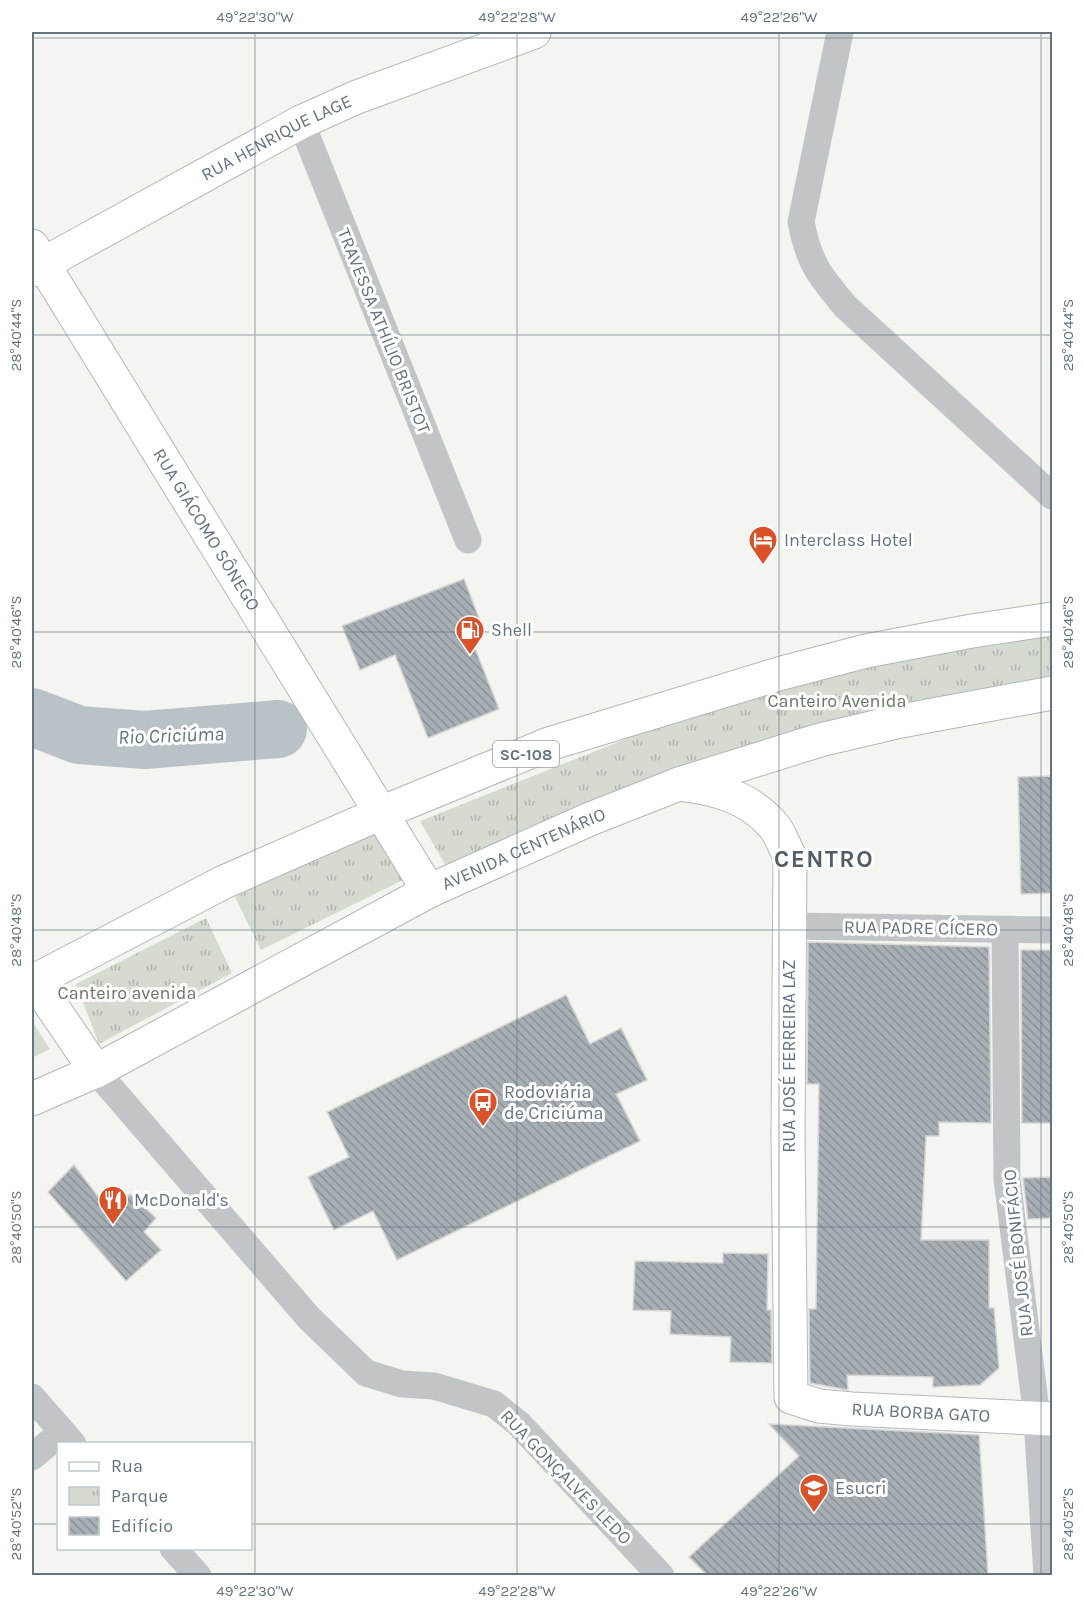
<svg xmlns="http://www.w3.org/2000/svg" width="1084" height="1607" font-family="Karla,sans-serif">
<style>
.park{fill:url(#park-tufts)}
.lines{fill:none;stroke-linecap:round;stroke-linejoin:round}
.river{stroke:#b9c3c7;stroke-width:58}
.building{fill:url(#building-back-hatch);stroke:#d5d5d3;stroke-width:1.5}
.secondary-casing{stroke:#b4b8bc;stroke-width:35}
.primary-casing{stroke:#b2b6ba;stroke-width:35}
.street{stroke:#c2c5c8;stroke-width:27}
.secondary{stroke:#fff;stroke-width:33}
.primary{stroke:#fff;stroke-width:33}
.ticks{fill:none;stroke:#647380;stroke-width:1.5;stroke-opacity:0.45}
.labels{text-anchor:middle;stroke-width:6;stroke-linejoin:round;paint-order:stroke}
.shield{fill:#fff;stroke:#929da6;stroke-width:1.5}
.shield-label{font-size:16px;font-weight:bold;fill:#647380}
.street-label{font-size:18px;fill:#647380;stroke:#fff}
.poi-label{font-size:18px;fill:#647380;stroke:#fff;text-anchor:start}
.park-label{font-size:18px;fill:#677763;stroke:#fff}
.water-label{font-size:20px;font-style:italic;fill:#5f757d;stroke:#fff}
.district-label{font-size:24px;font-weight:bold;letter-spacing:1.5px;fill:#525d65;stroke:#fff}
.neatline{fill:none;stroke:#647380;stroke-width:2}
.ticks-label{font-size:15px;text-anchor:middle;fill:#647380}
</style>
<defs>
<pattern id="park-tufts" width="24" height="20" patternUnits="userSpaceOnUse" patternTransform="scale(1.5)"><rect width="24" height="20" fill="#d5dbd1"/><path d="M3 7l-1-3M5 7V3M7 7l1-3M15 17l-1-3M17 17v-4M19 17l1-3" fill="none" stroke="#b0b6af"/></pattern>
<pattern id="building-back-hatch" width="6" height="6" patternUnits="userSpaceOnUse" patternTransform="scale(1.5)"><rect width="6" height="6" fill="#a8afb4"/><path d="M-1 5l2 2M0 0l6 6M5-1l2 2" fill="none" stroke="#8c9398"/></pattern>
</defs>
<rect width="100%" height="100%" fill="#f4f4f0"/>
<g class="park">
<polygon points="1052,633 1052,677 679,767 446,866 420,821 661,725 834,673"/>
<polygon points="374,828 407,878 261,950 235,897"/>
<polygon points="206,918 232,973 99,1044 76,984"/>
<polygon points="32,1021 50,1049 32,1058"/>
</g>
<g class="lines">
<polyline class="river" points="32,717 79,735 145,740 278,729"/>
</g>
<g class="building">
<polygon points="464,579 479,618 465,623 499,709 428,738 395,655 360,670 342,626"/>
<polygon points="1053,776 1053,893 1021,894 1018,777"/>
<polygon points="808,942 989,947 991,1123 939,1122 939,1136 926,1136 921,1240 989,1240 989,1308 994,1308 999,1368 980,1385 933,1387 933,1377 847,1375 848,1390 810,1383 809,1309 816,1309 819,1084 807,1084"/>
<polygon points="1021,950 1053,950 1053,1123 1022,1123"/>
<polygon points="566,995 590,1044 621,1028 647,1080 616,1094 640,1141 397,1260 373,1211 334,1230 308,1177 349,1157 327,1112"/>
<polygon points="74,1165 112,1215 130,1194 156,1218 144,1232 161,1250 126,1281 48,1192"/>
<polygon points="1053,1177 1053,1218 1028,1219 1023,1178"/>
<polygon points="723,1253 768,1254 767,1310 771,1310 772,1363 730,1362 731,1337 670,1334 671,1311 633,1310 635,1261 723,1263"/>
<polygon points="769,1424 979,1435 988,1575 707,1575 689,1557 799,1456"/>
</g>
<g class="lines">
<g class="secondary-casing">
<g id="secondary">
<path id="s1" d="M32,246L381,813"/>
<path id="s2" d="M32,270L301,122L357,97L534,32"/>
<path id="s3" d="M679,784C714,788 747,796 772,824C780,832 784,846 790,857L788,1135L791,1397L819,1406L852,1409L1052,1419"/>
</g>
</g>
<g class="primary-casing">
<g id="primary">
<polyline points="381,813 429,891"/>
<polyline points="34,980 96,1071"/>
<polyline points="32,982 224,882 381,813 549,744 782,673 866,651 972,631 1052,619"/>
<path id="s4" d="M32,1099L96,1071L429,891L590,819L679,784L820,740L901,721L1052,693"/>
</g>
</g>
<g class="street">
<path d="M840,32L801,222C809,263 819,275 845,306L1052,496"/>
<polyline points="301,122 468,540"/>
<polyline points="789,926 1052,930"/>
<polyline points="1005,930 1007,1179 1037,1418 1047,1576"/>
<polyline points="96,1071 309,1318 366,1373 402,1384 434,1386 494,1404 519,1424 661,1576"/>
<polyline points="32,1397 73,1444"/>
<polyline points="32,1457 62,1432"/>
<polyline points="173,1548 198,1576"/>
</g>
<use href="#secondary" class="secondary"/>
<use href="#primary" class="primary"/>
</g>
<path class="ticks" d="M255,32V1576M517,32V1576M779,32V1576M1041,32V1576M32,38H1052M32,335H1052M32,632H1052M32,930H1052M32,1227H1052M32,1524H58M250,1524H1052"/>
<defs>
<g id="hotel-pin" transform="scale(1.5)"><path d="M0 17L-7.5 6A9.5 9.5 0 1 1 7.5 6Z" fill="#da522a" stroke="#fff"/><path d="M-6-4.5h1.5V1H6V5H4.5V3h-9V5H-6ZM-4 0a1.8 1.8 0 1 1 3.6 0ZM.5 0V-2.5h3Q6-2.5 6 0Z" fill="#fff"/></g>
<g id="fuel-pin" transform="scale(1.5)"><path d="M0 17L-7.5 6A9.5 9.5 0 1 1 7.5 6Z" fill="#da522a" stroke="#fff"/><path d="M-5.5-6h7V0h2V4h1.3V-2.5L3-4.5l.8-.8L6-3V5H2.5V1h-1V6h-7ZM-4.2-4.7v3.2H.2V-4.7Z" fill="#fff"/></g>
<g id="bus-pin" transform="scale(1.5)"><path d="M0 17L-7.5 6A9.5 9.5 0 1 1 7.5 6Z" fill="#da522a" stroke="#fff"/><path d="M-5-6H5V4H4V6H2V4H-2V6H-4V4H-5ZM-3.5-4V0h7V-4ZM-3.5 1.2v1.5H-2V1.2ZM2 1.2v1.5H3.5V1.2Z" fill="#fff"/></g>
<g id="restaurant-pin" transform="scale(1.5)"><path d="M0 17L-7.5 6A9.5 9.5 0 1 1 7.5 6Z" fill="#da522a" stroke="#fff"/><path d="M-5-6h1v4h1v-4h1v4h1v-4h1v5L-1.5 .5V6h-2V.5L-5-1ZM5-6V6H3V1.5H1.5Q1.5-4 5-6Z" fill="#fff"/></g>
<g id="university-pin" transform="scale(1.5)"><path d="M0 17L-7.5 6A9.5 9.5 0 1 1 7.5 6Z" fill="#da522a" stroke="#fff"/><path d="M0-5L7-2L0 1L-7-2ZM-4 1L0 2.5L4 1V4Q0 6-4 4Z" fill="#fff"/></g>
</defs>
<g fill-rule="evenodd">
<use href="#hotel-pin" x="763" y="540"/>
<use href="#fuel-pin" x="470" y="630"/>
<use href="#bus-pin" x="483" y="1102"/>
<use href="#restaurant-pin" x="113" y="1200"/>
<use href="#university-pin" x="814" y="1488"/>
</g>
<g class="labels">
<rect class="shield" x="493" y="741" width="66" height="26" rx="4.5"/>
<g class="shield-label">
<text x="526" y="760">SC-108</text>
</g>
<g class="street-label">
<text dy="6" stroke="none"><textPath href="#s2" startOffset="278">RUA HENRIQUE LAGE</textPath></text>
<text transform="translate(384 331) rotate(68)" y="6">TRAVESSA ATHÍLIO BRISTOT</text>
<text dy="6" stroke="none"><textPath href="#s1" startOffset="333">RUA GIÁCOMO SÔNEGO</textPath></text>
<text dy="6" stroke="none"><textPath href="#s4" startOffset="552">AVENIDA CENTENÁRIO</textPath></text>
<text transform="translate(921 928) rotate(1)" y="6">RUA PADRE CÍCERO</text>
<text transform="translate(789 1056) rotate(-90)" y="6">RUA JOSÉ FERREIRA LAZ</text>
<text transform="translate(1018 1253) rotate(-96)" y="6">RUA JOSÉ BONIFÁCIO</text>
<text dy="6" stroke="none"><textPath href="#s3" startOffset="813">RUA BORBA GATO</textPath></text>
<text transform="translate(566 1477) rotate(46)" y="6">RUA GONÇALVES LEDO</text>
</g>
<g class="poi-label">
<text x="784" y="546">Interclass Hotel</text>
<text x="491" y="636">Shell</text>
<text x="504" y="1098">Rodoviária<tspan x="504" dy="21">de Criciúma</tspan></text>
<text x="134" y="1206">McDonald's</text>
<text x="835" y="1494">Esucri</text>
</g>
<g class="park-label">
<text x="837" y="707">Canteiro Avenida</text>
<text x="127" y="999">Canteiro avenida</text>
</g>
<g class="water-label">
<text transform="translate(171 735) rotate(-2)" y="7">Rio Criciúma</text>
</g>
<g class="district-label">
<text x="824" y="867">CENTRO</text>
</g>
</g>
<rect width="1084" height="1607" fill="none" stroke="#ffffff" stroke-width="66"/>
<rect x="57" y="1442" width="195" height="108" fill="#ffffff" stroke="#c1c7cc" stroke-width="1.5"/>
<rect x="69" y="1462" width="30" height="9" fill="#ffffff" stroke="#c1c7cc" stroke-width="1.5"/>
<text x="111" y="1472" font-size="18" fill="#647380">Rua</text>
<rect x="69" y="1487" width="30" height="18" fill="url(#park-tufts)" stroke="#c1c7cc" stroke-width="1.5"/>
<text x="111" y="1502" font-size="18" fill="#647380">Parque</text>
<rect x="69" y="1517" width="30" height="18" fill="url(#building-back-hatch)" stroke="#c1c7cc" stroke-width="1.5"/>
<text x="111" y="1532" font-size="18" fill="#647380">Edifício</text>
<rect x="33" y="33" width="1018" height="1541" class="neatline"/>
<g class="ticks-label">
<text x="255" y="22">49°22'30"W</text>
<text x="517" y="22">49°22'28"W</text>
<text x="779" y="22">49°22'26"W</text>
<text transform="translate(16 335) rotate(-90)" y="5">28°40'44"S</text>
<text transform="translate(1068 335) rotate(-90)" y="5">28°40'44"S</text>
<text transform="translate(16 632) rotate(-90)" y="5">28°40'46"S</text>
<text transform="translate(1068 632) rotate(-90)" y="5">28°40'46"S</text>
<text transform="translate(16 930) rotate(-90)" y="5">28°40'48"S</text>
<text transform="translate(1068 930) rotate(-90)" y="5">28°40'48"S</text>
<text transform="translate(16 1227) rotate(-90)" y="5">28°40'50"S</text>
<text transform="translate(1068 1227) rotate(-90)" y="5">28°40'50"S</text>
<text transform="translate(16 1524) rotate(-90)" y="5">28°40'52"S</text>
<text transform="translate(1068 1524) rotate(-90)" y="5">28°40'52"S</text>
<text x="255" y="1596">49°22'30"W</text>
<text x="517" y="1596">49°22'28"W</text>
<text x="779" y="1596">49°22'26"W</text>
</g>
</svg>
